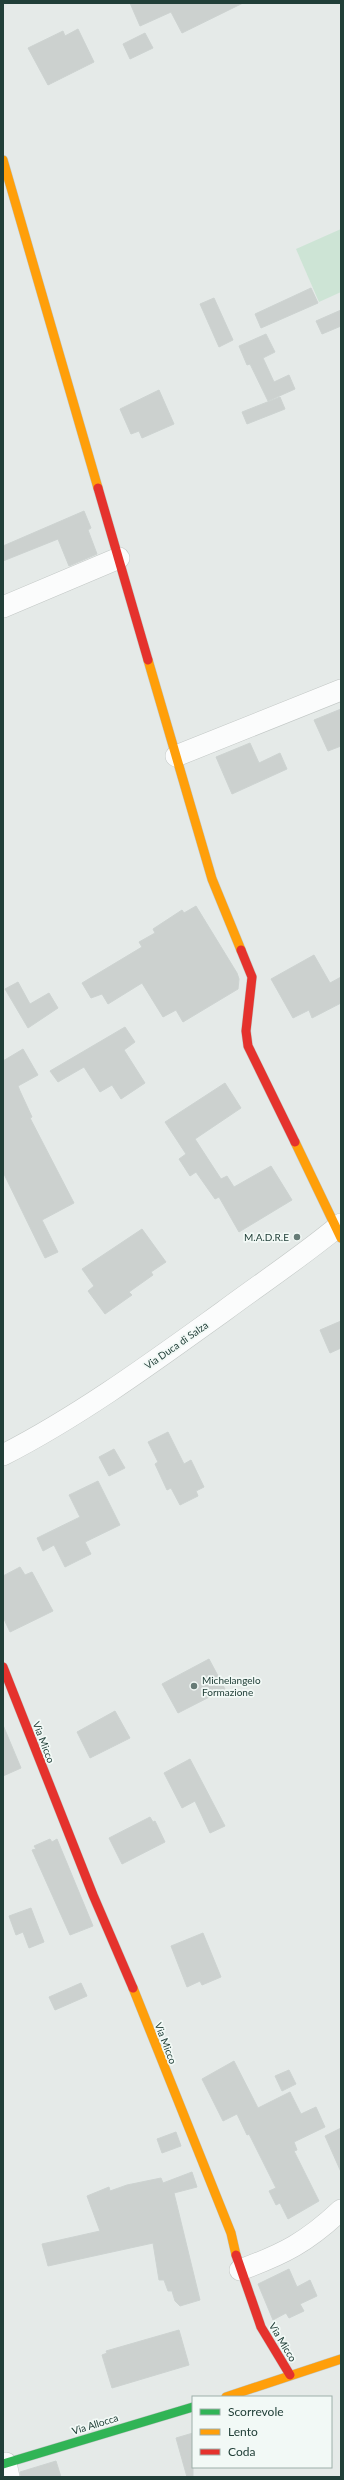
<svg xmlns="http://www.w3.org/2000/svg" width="344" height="2480" font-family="Lato,sans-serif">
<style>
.pitch{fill:#cde4d5}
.building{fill:#ccd1cf;stroke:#cdd3d1}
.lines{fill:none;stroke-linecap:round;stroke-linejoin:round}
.street-casing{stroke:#c2c7c5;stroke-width:22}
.fast-casing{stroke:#c0c8c5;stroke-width:10}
.slow-casing{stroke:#c0c8c5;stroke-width:10}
.jam-casing{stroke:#c0c8c5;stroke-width:10}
.street{stroke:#fbfcfc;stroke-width:21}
.fast{stroke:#30b455;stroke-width:9}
.slow{stroke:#ff9f0a;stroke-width:9}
.jam{stroke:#e5322d;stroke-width:9}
.poi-dot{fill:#667b76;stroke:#f2f9f6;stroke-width:1.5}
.labels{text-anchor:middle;stroke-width:3.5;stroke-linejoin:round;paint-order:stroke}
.poi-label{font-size:10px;fill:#213f38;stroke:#f2f9f6;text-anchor:end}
.street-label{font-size:10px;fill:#213f38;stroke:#f2f9f6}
</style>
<rect width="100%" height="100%" fill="#e5eae8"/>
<polygon class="pitch" points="341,229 341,292 319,302 296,249"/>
<g class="building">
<polygon points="130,3 243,3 182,33 171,12 140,26"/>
<polygon points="78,29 94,62 48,85 28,48 63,31 65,36"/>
<polygon points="145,33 153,48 130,59 123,44"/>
<polygon points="311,288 318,303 261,328 255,314"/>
<polygon points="214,298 233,340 219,347 200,304"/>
<polygon points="341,310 341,326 322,334 316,321"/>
<polygon points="266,334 275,352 263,358 274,382 289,375 295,389 268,401 250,364 247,365 239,346"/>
<polygon points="159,390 174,424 142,438 139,431 131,434 120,409"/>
<polygon points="280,397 285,409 247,424 242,412"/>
<polygon points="84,511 91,528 88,530 97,554 69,566 58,539 3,561 3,546"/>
<polygon points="341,709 341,746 328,751 314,720"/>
<polygon points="250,743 259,763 280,753 287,769 232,794 216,757"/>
<polygon points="196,906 237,973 239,979 238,989 183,1022 176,1010 163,1017 142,983 108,1004 102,994 91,998 82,983 142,947 139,942 155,933 153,929 182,910 184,913"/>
<polygon points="314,955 330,983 341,977 341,1003 312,1018 309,1010 293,1018 271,979"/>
<polygon points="18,982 30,1004 49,993 58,1008 28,1028 5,989"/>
<polygon points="125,1027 135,1042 124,1050 145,1083 121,1099 112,1085 100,1092 84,1067 58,1082 50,1071"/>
<polygon points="23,1049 38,1075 18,1086 20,1091 32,1117 30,1118 74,1203 42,1220 58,1252 45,1258 3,1172 3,1061"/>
<polygon points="225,1083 241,1108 195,1139 221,1179 227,1176 234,1187 271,1166 292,1200 239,1232 219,1197 215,1199 196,1172 190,1176 179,1159 186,1154 165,1122"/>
<polygon points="142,1229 166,1262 151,1272 153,1275 129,1292 132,1295 105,1314 88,1291 94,1286 82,1269"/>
<polygon points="341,1321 341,1348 330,1353 320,1330"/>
<polygon points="168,1432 184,1464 191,1460 204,1487 196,1491 198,1496 180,1505 171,1488 167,1490 155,1464 158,1462 148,1442"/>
<polygon points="114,1449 125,1468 109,1476 99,1457"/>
<polygon points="98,1481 120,1525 85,1542 91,1554 65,1567 54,1545 43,1551 37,1538 80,1517 69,1495"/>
<polygon points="20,1567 25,1575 32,1572 53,1611 10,1632 3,1617 3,1576"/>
<polygon points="209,1659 225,1689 178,1713 162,1684"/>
<polygon points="115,1711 130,1738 90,1758 77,1732"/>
<polygon points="3,1725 21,1768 3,1776"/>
<polygon points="190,1759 225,1826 210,1833 195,1801 182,1808 164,1773"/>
<polygon points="150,1817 153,1822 155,1821 165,1842 122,1864 109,1838"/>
<polygon points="50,1839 52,1842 57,1839 93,1926 70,1935 32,1850 36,1849 34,1846"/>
<polygon points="31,1908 44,1942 29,1948 23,1932 16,1935 9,1916"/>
<polygon points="203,1933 221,1977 202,1985 200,1981 187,1987 171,1946"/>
<polygon points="81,1983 87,1996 55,2010 49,1997"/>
<polygon points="234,2061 258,2108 290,2092 301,2114 316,2107 325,2127 294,2142 297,2150 294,2151 319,2201 288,2219 280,2203 276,2205 269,2191 276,2188 249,2134 247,2135 237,2114 223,2121 202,2079"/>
<polygon points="289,2070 296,2084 282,2091 275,2076"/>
<polygon points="341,2128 341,2172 325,2136"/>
<polygon points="176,2132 181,2146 162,2153 157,2139"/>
<polygon points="192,2172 197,2187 174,2193 200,2300 180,2306 175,2301 172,2291 168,2291 164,2280 159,2280 153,2243 48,2266 42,2244 100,2231 87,2196 109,2187 110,2191 127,2185 161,2178 163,2183"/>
<polygon points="289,2269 297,2287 310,2280 317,2296 300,2304 304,2311 289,2318 286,2313 273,2320 258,2284"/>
<polygon points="179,2330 189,2365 112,2388 102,2355 107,2353 106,2351"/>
<polygon points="193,2433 193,2477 187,2477 176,2438"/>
<polygon points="56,2461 61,2477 21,2477 20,2472"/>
</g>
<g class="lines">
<g class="street-casing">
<g id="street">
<polyline points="3,607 119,558"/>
<polyline points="176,756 341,690"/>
<path d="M3,1455C81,1415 153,1362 224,1311C263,1282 304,1255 341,1224"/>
<path d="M240,2270C284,2254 307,2242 341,2210"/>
<polyline points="6,2463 9,2477"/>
</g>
</g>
<g class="fast-casing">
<polyline id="fast" points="3,2464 193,2407"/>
</g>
<g class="slow-casing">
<g id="slow">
<polyline points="3,160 98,488"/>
<polyline points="148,660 212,879 241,950"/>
<polyline points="295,1142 341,1238"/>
<polyline points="133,1988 231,2233 236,2255"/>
<polyline points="226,2397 341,2359"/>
</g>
</g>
<g class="jam-casing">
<g id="jam">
<polyline points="98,488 148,660"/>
<polyline points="241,950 252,977 246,1031 248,1046 295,1142"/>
<polyline points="3,1667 93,1895 133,1988"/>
<polyline points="236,2255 261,2327 290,2375"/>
</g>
</g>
<use href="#street" class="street"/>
<use href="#fast" class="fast"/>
<use href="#slow" class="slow"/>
<use href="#jam" class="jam"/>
</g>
<g class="poi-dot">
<circle cx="297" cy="1237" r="4"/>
<circle cx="194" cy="1686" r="4"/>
</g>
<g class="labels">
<g class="poi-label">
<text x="289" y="1241">M.A.D.R.E</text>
<text x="202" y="1684" text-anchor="start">Michelangelo<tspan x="202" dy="12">Formazione</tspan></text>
</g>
<g class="street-label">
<text transform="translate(176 1345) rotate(-35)" y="4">Via Duca di Salza</text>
<text transform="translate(44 1742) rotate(69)" y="4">Via Micco</text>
<text transform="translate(166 2043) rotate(69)" y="4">Via Micco</text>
<text transform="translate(283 2342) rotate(59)" y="4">Via Micco</text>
<text transform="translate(95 2424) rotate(-17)" y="4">Via Allocca</text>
</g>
</g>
<rect width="344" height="2480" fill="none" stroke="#213f38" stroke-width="8"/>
<rect x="192" y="2396" width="140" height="72" fill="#f2f9f6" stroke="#9eafaa"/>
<rect x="200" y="2409" width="20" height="6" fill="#30b455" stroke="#9eafaa"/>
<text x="228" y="2416" font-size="12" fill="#213f38">Scorrevole</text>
<rect x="200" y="2429" width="20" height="6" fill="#ff9f0a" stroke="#9eafaa"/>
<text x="228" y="2436" font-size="12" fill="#213f38">Lento</text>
<rect x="200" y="2449" width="20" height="6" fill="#e5322d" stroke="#9eafaa"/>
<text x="228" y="2456" font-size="12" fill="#213f38">Coda</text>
</svg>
